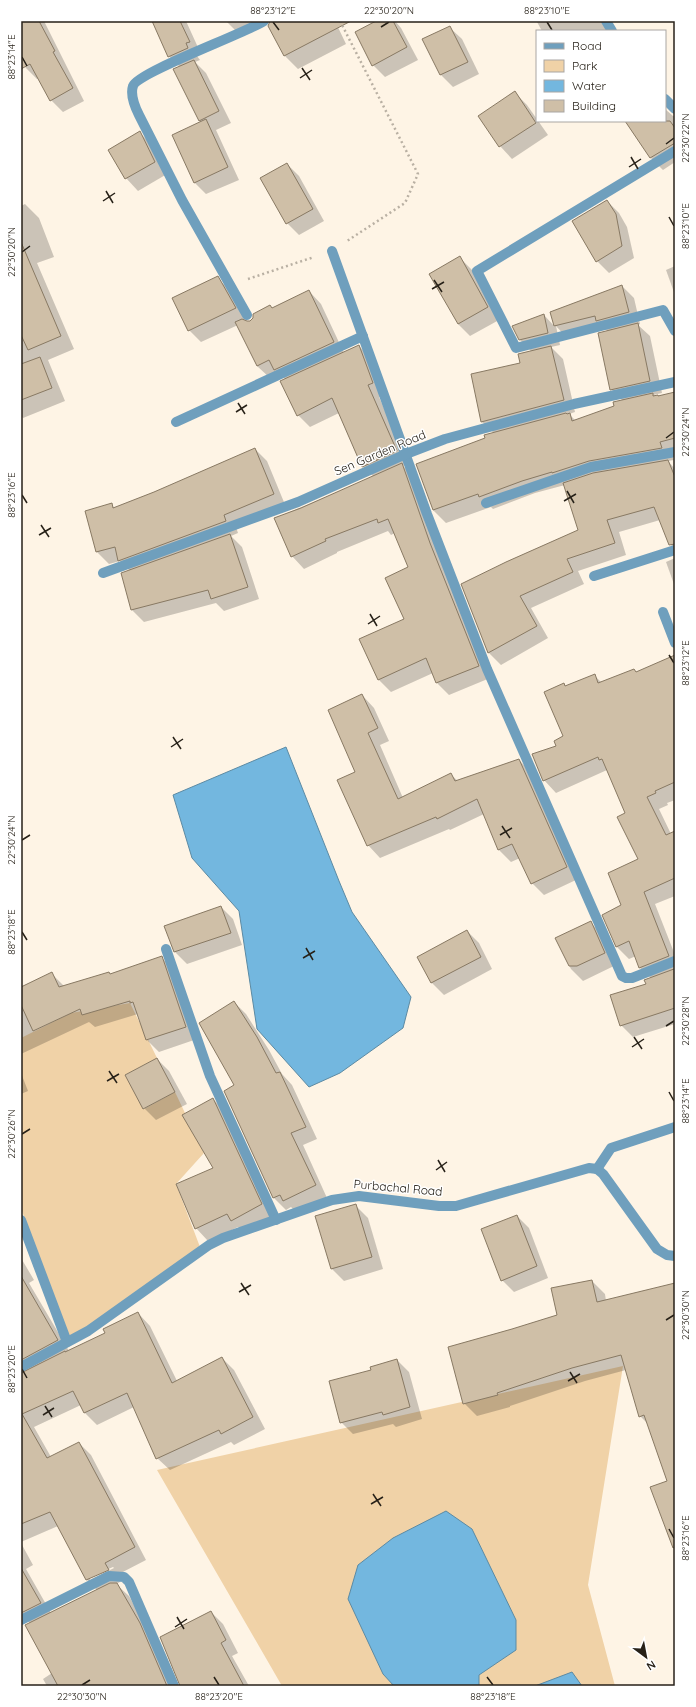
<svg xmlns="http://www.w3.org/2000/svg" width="696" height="1707" font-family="Quicksand,sans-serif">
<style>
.green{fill:#f0d2a7}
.water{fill:#73b7df;stroke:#5c8aa3}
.shadow{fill:#0003;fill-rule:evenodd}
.building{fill:#cfbfa7;stroke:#887963}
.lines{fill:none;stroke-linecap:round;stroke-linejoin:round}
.path{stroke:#b9b0a3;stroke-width:2.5;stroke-dasharray:2 3;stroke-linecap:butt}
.minor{stroke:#6f9fbd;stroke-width:10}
.ticks{fill:none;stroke:#272118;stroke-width:1.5}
.labels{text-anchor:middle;stroke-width:3;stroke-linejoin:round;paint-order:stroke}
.street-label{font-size:12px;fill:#272118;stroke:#fff}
.neatline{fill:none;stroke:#272118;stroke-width:1.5}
.ticks-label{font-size:10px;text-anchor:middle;fill:#272118}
</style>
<rect width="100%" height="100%" fill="#fef4e5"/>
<g class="green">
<polygon points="130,1003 157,1058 125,1075 144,1109 175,1092 204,1153 176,1184 200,1247 68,1342 21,1208 21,1038 71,1013"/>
<polygon points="623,1366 588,1585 615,1686 282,1686 157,1470"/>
</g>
<g class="water">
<polygon points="286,747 339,881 352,912 411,997 403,1028 340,1073 309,1087 257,1029 239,911 192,858 173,795"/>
<polygon points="446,1511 472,1529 516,1620 516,1650 479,1675 479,1686 394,1686 383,1674 348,1599 358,1565 393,1538"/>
<polygon points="572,1672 582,1686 535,1686"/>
</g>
<g class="shadow">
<polygon points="21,21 44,21 84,101 63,112 51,100 39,78 37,79 25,67 21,58"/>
<polygon points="153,21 186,21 201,54 197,56 200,60 195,62 206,73 231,123 216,130 239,180 206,194 194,182 202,122 199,120 180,67 169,56"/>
<polygon points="226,21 265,21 239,34"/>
<polygon points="269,21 335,21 346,44 298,69 285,56 269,26 271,23"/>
<polygon points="379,21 395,21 401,28 418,60 385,77 373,65"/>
<polygon points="538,21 607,21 613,31 542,31 537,22"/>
<polygon points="449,27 462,39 479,74 453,87 441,75 424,40"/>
<polygon points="515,93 527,105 548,135 512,159 500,146"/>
<polygon points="665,109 673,116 675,116 675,162 663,170 651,158 627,121 665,121"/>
<polygon points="140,133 152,145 167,174 138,191 126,178"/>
<polygon points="287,164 299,176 324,221 299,235 287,223"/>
<polygon points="607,201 619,213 627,227 634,258 609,273 597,261"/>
<polygon points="25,204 39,218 54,257 37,263 74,349 48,360 65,401 23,418 21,416 21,206"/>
<polygon points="460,258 472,270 499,320 470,336 458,324"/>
<polygon points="675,266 675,295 666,270"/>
<polygon points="217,278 230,290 247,320 244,321 250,322 309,291 321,304 344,353 359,346 371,358 384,395 379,397 408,463 403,466 414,476 490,678 449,695 437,683 433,673 391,692 379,680 361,640 405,620 409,568 395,533 391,535 388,531 337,552 337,553 304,569 292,556 275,518 374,477 362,466 339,413 310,427 298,415 286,380 279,373 270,378 257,366 238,325 201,342 189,330"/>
<path d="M622,286L634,298L640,324L638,325L650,336L662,393L653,395L658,397L675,393V454L672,455L674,460L668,461L675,469V549L670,544L660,520L619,532L626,555L578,571L584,584L531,608L548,638L501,665L489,653L462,585L579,530L565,485L535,493L493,509L491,507L446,523L433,510L486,439L494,433L482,422L472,375L521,364L532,352L520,340L514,327L544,315L555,327L551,313ZM556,326L567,338L605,328L608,332L611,389L623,401L615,407L576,421L569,414L575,412L563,359L551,347L560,345Z"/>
<polygon points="255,449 267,461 286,507 236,527 238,533 231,536 242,547 259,599 224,611 216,603 144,622 132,610 123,574 130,571 120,561 109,564 97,552 111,505 115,508 155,493"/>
<polygon points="675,558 675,587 666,562"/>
<polygon points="675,656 675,800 667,803 668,805 659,809 671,834 675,832 675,896 655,904 675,955 675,1024 633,1037 621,1025 651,978 640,968 636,956 629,959 617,947 604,915 623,906 639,860 626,813 607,770 556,793 544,780 533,755 557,746 564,737 564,684 566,687 595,676 602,683 634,670 637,672"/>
<polygon points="362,695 374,708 389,741 380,745 403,798 450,774 458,781 519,760 531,772 578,879 544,895 532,883 520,858 511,862 499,850 484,814 450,830 449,829 380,858 368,845 357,773"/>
<polygon points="221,907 233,919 242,945 187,964 175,952 165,926"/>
<polygon points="590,922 602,934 616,965 583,981 571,969 556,939"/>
<polygon points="467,931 479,943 492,969 444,995 432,983 418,957"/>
<polygon points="161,957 173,969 197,1039 159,1052 147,1040 138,1014 95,1027 89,1022 21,1054 21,988 52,974 64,986 111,975"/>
<polygon points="234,1002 246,1014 269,1050 282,1074 292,1085 317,1139 303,1145 327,1198 296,1212 291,1207 286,1210 274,1198 225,1091 235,1086"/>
<polygon points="157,1059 169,1071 187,1104 156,1120 144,1108"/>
<polygon points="21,1073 28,1091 21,1094"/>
<polygon points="213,1099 225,1111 273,1217 244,1232 238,1227 208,1241 196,1228 215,1169"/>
<polygon points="356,1206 368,1218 383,1269 344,1281 332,1269"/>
<polygon points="517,1216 529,1228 548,1278 514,1292 502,1280"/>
<path d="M21,1258L34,1280L29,1283L69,1351L107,1334L138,1313L150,1326L177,1381L222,1358L234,1370L265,1429L234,1445L231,1442L170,1470L157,1458L134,1407L97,1425L85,1413L81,1405L34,1427L51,1457L79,1443L91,1455L146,1560L117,1575L120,1582L116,1584L129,1596L152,1637L173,1686H47L43,1679L52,1673L31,1624L26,1620L21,1622V1543L33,1565L26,1569L51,1613L97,1590L87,1580L58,1526L21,1542ZM113,1567L114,1568L90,1580V1577Z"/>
<polygon points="592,1281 605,1294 606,1301 675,1284 675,1539 669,1482 648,1424 640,1416 626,1370 585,1381 510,1406 510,1407 477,1416 464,1403 512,1330 558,1315"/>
<polygon points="397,1360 409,1372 422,1419 396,1427 393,1424 353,1434 341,1422 372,1371"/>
<polygon points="211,1612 223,1624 238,1653 232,1656 249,1686 181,1686"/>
</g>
<g class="building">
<polygon points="21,21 39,21 55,51 53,52 73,88 50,101 30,64 21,69"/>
<polygon points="152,21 180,21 190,42 186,43 188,48 168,57"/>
<polygon points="270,21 351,21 284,56 268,26"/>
<polygon points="376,21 393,21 407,47 372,66 355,32"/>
<polygon points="450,26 468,62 440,75 422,39"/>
<polygon points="194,60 219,111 199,121 173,69"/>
<polygon points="515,91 536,123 499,147 478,116"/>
<polygon points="206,119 228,167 194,183 172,135"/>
<polygon points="625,121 670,121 675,128 675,143 650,158"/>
<polygon points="140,131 155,162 125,179 108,150"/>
<polygon points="287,163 313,209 286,224 260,178"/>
<polygon points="607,200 616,214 622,246 596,262 572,221"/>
<polygon points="21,242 61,336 28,350 21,335"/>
<polygon points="460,256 488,307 458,324 429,274"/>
<polygon points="218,276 236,308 188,331 172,298"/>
<polygon points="622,285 629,312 596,321 595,316 554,326 550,312"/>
<polygon points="309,290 334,342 274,370 269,360 257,366 235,322 242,319 247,321 250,321 253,318 253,314 270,305 272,308"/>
<polygon points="544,314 548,333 519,340 512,326"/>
<polygon points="638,323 650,381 610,390 598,333"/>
<polygon points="359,345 373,383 368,385 397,451 362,467 332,398 297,416 280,381"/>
<polygon points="551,346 564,400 481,422 471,374 520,363 518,354"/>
<polygon points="40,357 52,388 21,400 21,364"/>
<polygon points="675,392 675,438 660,442 662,448 589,461 552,473 552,472 522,481 479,497 478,494 433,510 416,464 485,438 484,435 566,413 567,414 570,413 572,421 614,406 613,402 653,393 653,396 658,395 658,396"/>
<polygon points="255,448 274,494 224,515 226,521 118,561 115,547 96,552 85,511 112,503 113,508 154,492"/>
<polygon points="668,460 675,477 675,544 669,545 654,507 607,520 615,543 567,559 573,572 520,596 537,626 488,653 461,584 506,562 578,530 563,483 593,473"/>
<polygon points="402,463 430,543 479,666 436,683 426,658 378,680 359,639 404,619 385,578 408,567 388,519 378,523 377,519 325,539 326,541 291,557 274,518 301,508"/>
<polygon points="230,534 248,587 211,599 208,590 131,610 121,573"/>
<polygon points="675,655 675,782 655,791 656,793 647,797 666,835 675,831 675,878 644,892 669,956 639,968 629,941 616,947 602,915 621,905 608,873 638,859 617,817 625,813 602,759 599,760 598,757 543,781 532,754 556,746 554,741 563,736 544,692 564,683 565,686 595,674 598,683 634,669 636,672"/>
<polygon points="362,694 378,728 368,733 398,799 451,773 455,781 519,759 567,867 531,884 512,844 498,850 477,799 437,819 436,817 367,846 337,780 355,772 328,710"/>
<polygon points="221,906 231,933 174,952 164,926"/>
<polygon points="591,921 605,953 577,966 569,966 555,938"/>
<polygon points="467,930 481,957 431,983 417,957"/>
<polygon points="162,956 186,1027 146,1040 133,1002 130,1003 130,1001 82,1015 80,1009 33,1031 21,1005 21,987 52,972 59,987 109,972 110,974"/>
<polygon points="674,969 675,972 675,1008 620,1026 610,995 646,984 644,980"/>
<polygon points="234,1001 257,1037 276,1073 280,1072 306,1127 291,1133 316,1185 283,1201 280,1195 273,1198 224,1091 234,1085 199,1023"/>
<polygon points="157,1058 175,1092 143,1109 125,1075"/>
<polygon points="213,1098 262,1204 231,1221 227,1214 195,1229 176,1184 213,1168 182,1115"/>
<polygon points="356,1204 372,1257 331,1269 315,1216"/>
<polygon points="517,1215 537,1266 501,1281 481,1229"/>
<polygon points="21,1276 58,1340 21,1360"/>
<polygon points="592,1280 597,1302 675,1283 675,1547 673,1548 650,1487 667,1481 644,1415 639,1417 621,1355 572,1368 497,1393 498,1395 463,1404 448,1347 512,1329 557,1315 551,1288"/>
<polygon points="138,1312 172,1383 222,1357 253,1417 221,1434 219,1430 156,1459 127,1393 84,1413 73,1391 22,1414 47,1458 79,1442 135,1547 105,1563 109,1570 86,1580 50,1512 21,1524 21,1373 65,1351 65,1352 105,1333 103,1329"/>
<polygon points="397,1359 410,1407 383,1415 382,1412 340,1423 329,1381 371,1370 370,1367"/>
<polygon points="21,1568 41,1603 21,1613"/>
<polygon points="110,1583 117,1583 140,1623 167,1686 58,1686 25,1625"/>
<polygon points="211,1611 226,1640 221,1643 244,1686 180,1686 160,1637"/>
</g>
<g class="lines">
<g class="path">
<polyline points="340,21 418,174 405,203 347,241"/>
<polyline points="248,279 314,257"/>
</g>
<g class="minor">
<polyline points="606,21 612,31"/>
<polyline points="665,99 675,109"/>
<polyline points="675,151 477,271 516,348 663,310 675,331"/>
<polyline points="332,251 427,514 487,669 622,976 626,978 632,978 675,961"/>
<path d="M247,315L182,200L139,115C135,107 130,95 133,86C138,72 244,34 264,21"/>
<polyline points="176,422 363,336"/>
<polyline points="486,503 591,467 675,452"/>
<polyline points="103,573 298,502 406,454 445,439 574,404 675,382"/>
<polyline points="594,576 675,550"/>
<polyline points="663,612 675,643"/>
<polyline points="166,949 210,1076 276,1220"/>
<polyline points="597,1169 611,1148 675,1127"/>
<polyline points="21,1220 67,1342"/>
<polyline points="21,1367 88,1331 209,1245 223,1238 332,1200 359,1196 439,1206 456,1206 589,1168 597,1169 603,1174 657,1249 667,1255 675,1256"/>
<polyline points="21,1620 109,1576 124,1577 129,1582 174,1686"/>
</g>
</g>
<path class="ticks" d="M273,22L279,30M547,22L552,30M381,27L389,22M22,57L27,66M302,68L310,80M300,78L312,70M666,144L674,138M631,157L638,169M629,167L641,159M106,191L113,203M103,201L115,193M669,217L674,226M22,252L30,246M434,280L442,292M432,289L444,282M238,403L245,414M236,412L247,405M666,438L674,432M567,491L574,503M22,495L27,503M564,501L576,494M41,525L49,537M39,535L51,528M370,614L377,626M368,624L380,616M669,655L674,663M173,737L181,749M171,747L183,739M502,826L510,838M500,835L512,828M22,840L30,835M22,932L27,940M306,948L313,960M303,958L315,951M666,1026L674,1021M634,1037L642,1049M632,1047L644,1039M109,1071L117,1083M107,1081L119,1074M669,1092L674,1101M22,1134L30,1129M438,1160L445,1172M436,1170L447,1162M241,1283L249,1295M239,1292L251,1285M666,1320L674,1315M22,1369L27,1378M570,1372L577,1383M568,1381L580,1374M45,1406L52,1417M43,1415L54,1408M373,1494L381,1506M371,1504L383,1497M669,1529L674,1538M177,1617L184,1629M175,1627L187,1619M214,1677L219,1685M487,1677L493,1685M82,1685L90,1680"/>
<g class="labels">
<g class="street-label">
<text transform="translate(380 453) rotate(-23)" y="4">Sen Garden Road</text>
<text transform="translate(398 1188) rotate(5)" y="4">Purbachal Road</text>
</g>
</g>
<rect width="696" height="1707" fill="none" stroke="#ffffff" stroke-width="44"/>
<rect x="536" y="30" width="130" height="92" fill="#ffffff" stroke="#a9a6a3"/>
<rect x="544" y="43" width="20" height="6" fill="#6f9fbd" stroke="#a9a6a3"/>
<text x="572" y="50" font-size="12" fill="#272118">Road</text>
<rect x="544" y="60" width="20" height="12" fill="#f0d2a7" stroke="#a9a6a3"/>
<text x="572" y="70" font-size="12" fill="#272118">Park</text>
<rect x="544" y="80" width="20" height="12" fill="#73b7df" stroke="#a9a6a3"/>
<text x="572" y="90" font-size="12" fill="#272118">Water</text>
<rect x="544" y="100" width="20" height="12" fill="#cfbfa7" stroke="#a9a6a3"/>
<text x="572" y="110" font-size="12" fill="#272118">Building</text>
<g transform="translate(646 1657) rotate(148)" stroke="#ffffff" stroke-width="3" paint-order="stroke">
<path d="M0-3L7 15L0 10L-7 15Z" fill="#272118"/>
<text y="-6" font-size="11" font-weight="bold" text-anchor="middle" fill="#272118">N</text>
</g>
<rect x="22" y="22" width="652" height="1663" class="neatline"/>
<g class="ticks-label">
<text x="273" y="14">88°23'12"E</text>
<text x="389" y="14">22°30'20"N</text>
<text x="547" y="14">88°23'10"E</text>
<text transform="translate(11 57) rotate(-90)" y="4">88°23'14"E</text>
<text transform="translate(685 138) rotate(-90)" y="4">22°30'22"N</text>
<text transform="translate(685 226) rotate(-90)" y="4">88°23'10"E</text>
<text transform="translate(11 252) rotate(-90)" y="4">22°30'20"N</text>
<text transform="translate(685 432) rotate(-90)" y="4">22°30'24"N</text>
<text transform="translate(11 495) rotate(-90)" y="4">88°23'16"E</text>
<text transform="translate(685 663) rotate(-90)" y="4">88°23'12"E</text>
<text transform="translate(11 840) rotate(-90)" y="4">22°30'24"N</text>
<text transform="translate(11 932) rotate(-90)" y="4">88°23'18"E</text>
<text transform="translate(685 1021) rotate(-90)" y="4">22°30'28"N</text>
<text transform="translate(685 1101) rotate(-90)" y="4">88°23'14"E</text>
<text transform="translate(11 1134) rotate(-90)" y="4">22°30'26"N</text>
<text transform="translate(685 1315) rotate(-90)" y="4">22°30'30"N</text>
<text transform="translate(11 1369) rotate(-90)" y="4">88°23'20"E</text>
<text transform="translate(685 1538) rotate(-90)" y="4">88°23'16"E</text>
<text x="82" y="1700">22°30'30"N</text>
<text x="219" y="1700">88°23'20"E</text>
<text x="493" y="1700">88°23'18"E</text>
</g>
</svg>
